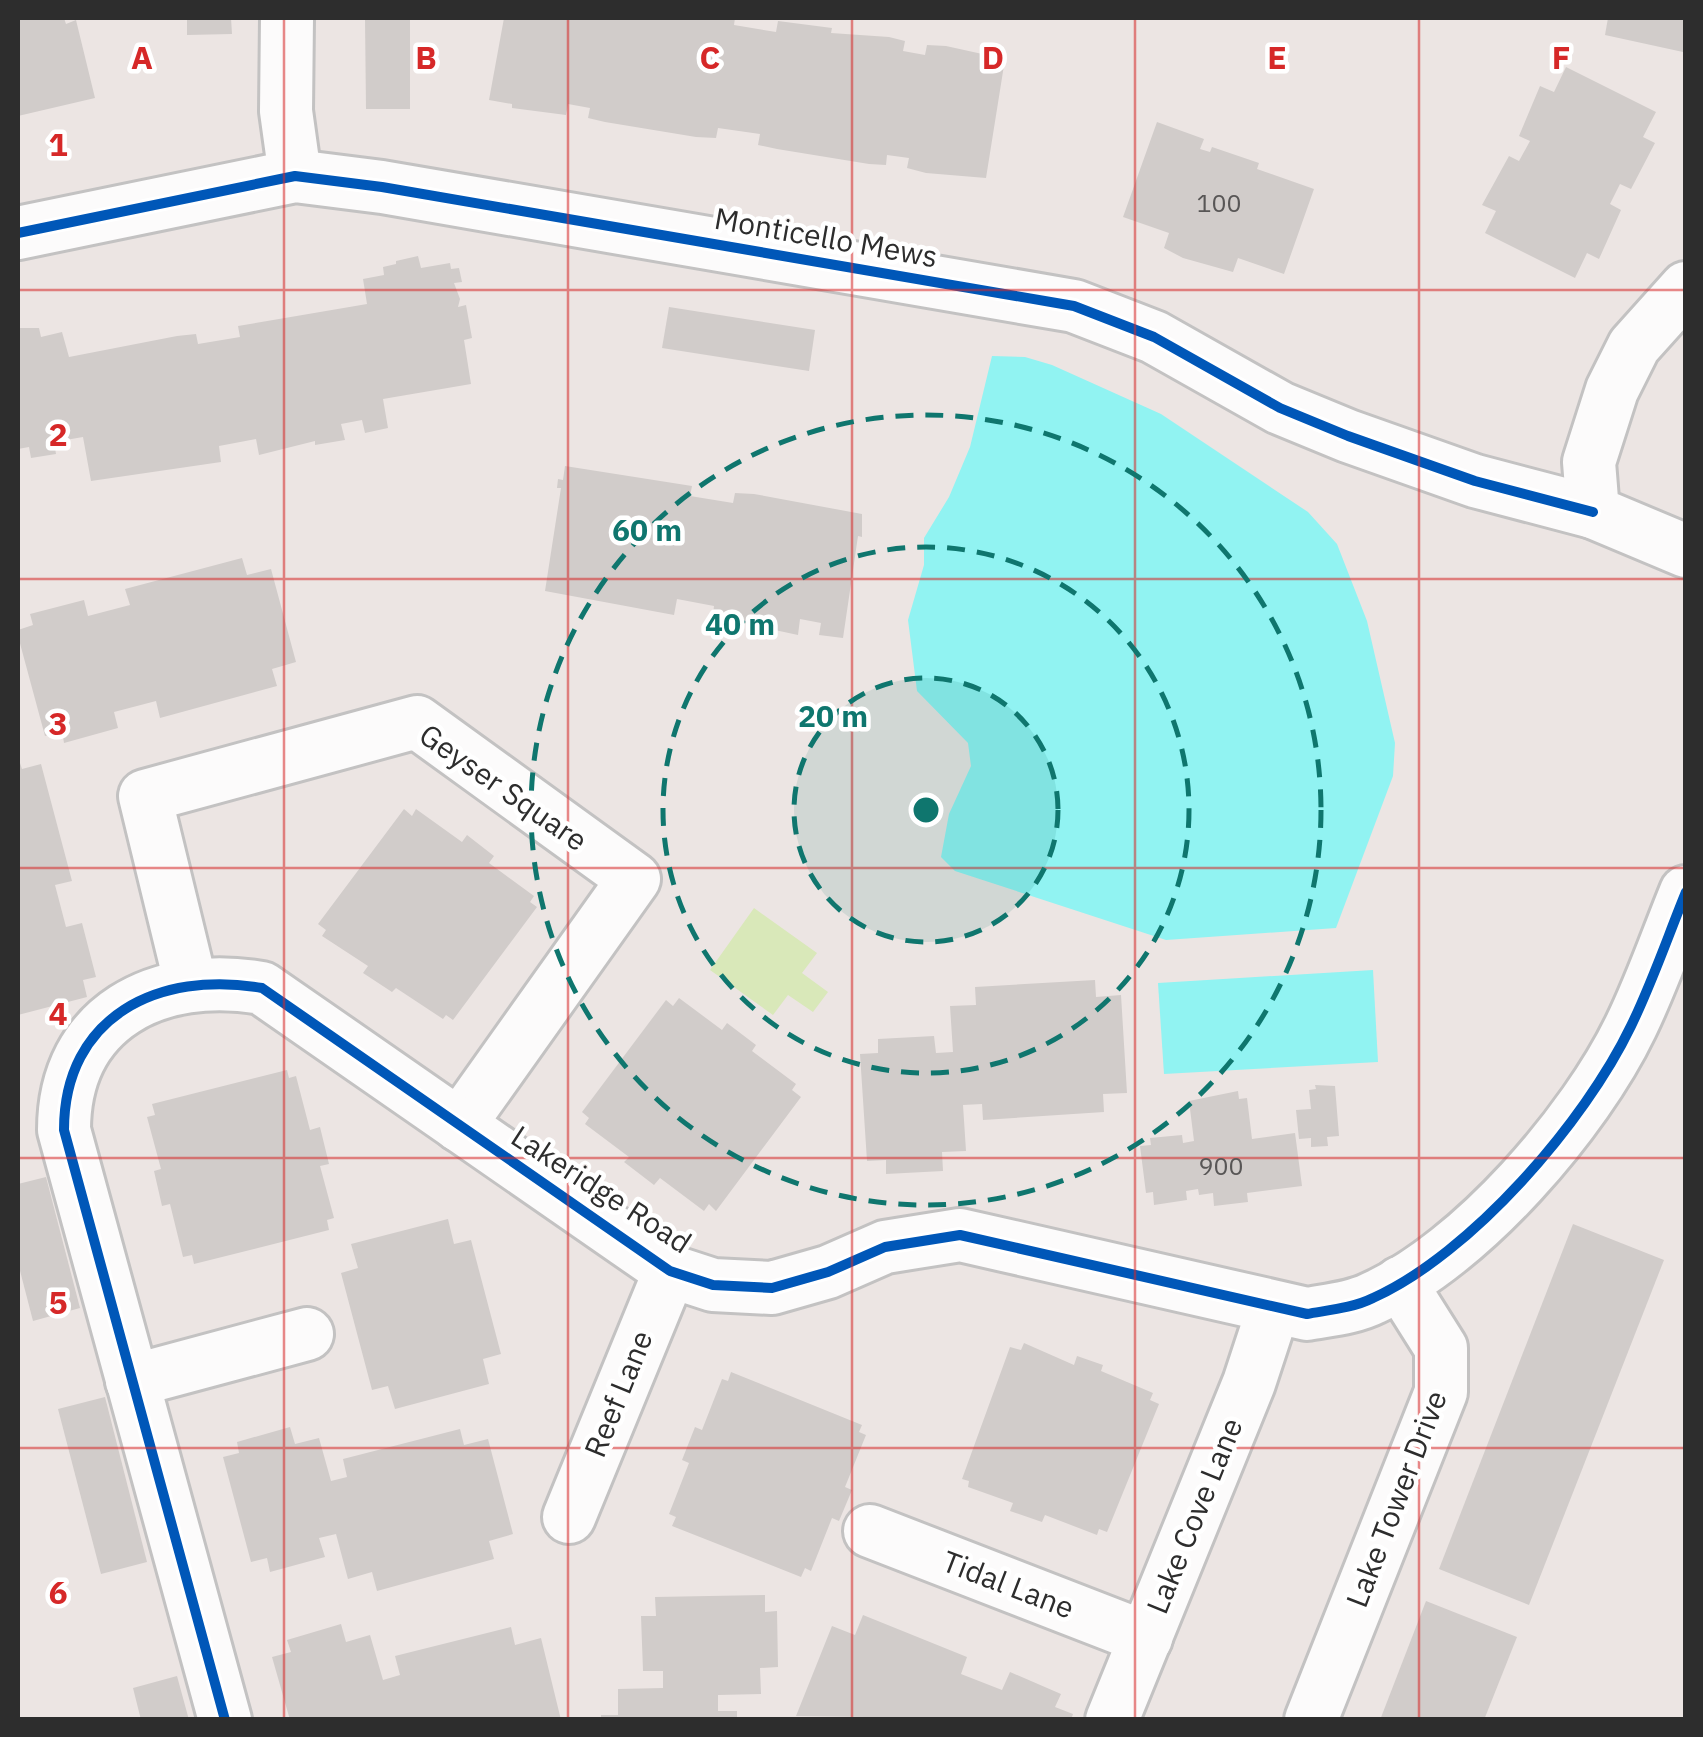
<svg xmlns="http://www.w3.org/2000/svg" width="1703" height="1737" font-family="'IBM Plex Sans',sans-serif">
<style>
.green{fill:#d9e8b9}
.water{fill:#91f3f2}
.building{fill:#d1ccca}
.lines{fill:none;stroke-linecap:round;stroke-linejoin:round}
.street-casing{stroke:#c3c2c2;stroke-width:58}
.street{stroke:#fcfbfb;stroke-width:52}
.cycleway-casing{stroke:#fff;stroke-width:16}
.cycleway{stroke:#0057b8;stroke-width:10}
.grid{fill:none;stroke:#d62828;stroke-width:2.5;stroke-opacity:0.55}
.ring{fill:none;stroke:#0f766e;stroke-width:5;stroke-dasharray:18 12}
.labels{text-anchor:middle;stroke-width:9;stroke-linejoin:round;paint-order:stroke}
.number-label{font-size:25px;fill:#585656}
.street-label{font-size:30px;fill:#2d2d2d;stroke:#fff}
.grid-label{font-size:32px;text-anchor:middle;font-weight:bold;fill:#d62828;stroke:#fff;stroke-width:9;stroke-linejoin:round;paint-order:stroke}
.centre{fill:#0f766e;stroke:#fff;stroke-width:5}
.ring-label{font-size:30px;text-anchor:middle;font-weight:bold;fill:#0f766e;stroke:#fff;stroke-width:9;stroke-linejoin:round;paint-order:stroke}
</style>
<rect width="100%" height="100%" fill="#ece5e3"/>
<polygon class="green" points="754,908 817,953 802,973 828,992 813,1012 788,995 773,1015 710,970"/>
<g class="water">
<polygon points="992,356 1025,357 1052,365 1161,414 1308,512 1337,544 1367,621 1395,743 1393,776 1336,928 1166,940 955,871 941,857 949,814 971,766 968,743 917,691 908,620 924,565 924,538 949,497 970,447"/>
<polygon points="1373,970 1378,1062 1164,1074 1158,983"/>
</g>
<g class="building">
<polygon points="18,18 64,18 66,24 76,20 95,98 18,116"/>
<polygon points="187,18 231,18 232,34 187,35"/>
<polygon points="410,18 410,109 366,109 365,19"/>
<polygon points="504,18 735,18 734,25 776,32 778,21 832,28 831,33 889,37 905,41 903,51 925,55 927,45 946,46 1005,59 986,178 926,173 907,168 909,158 887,155 886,165 869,164 777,149 758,145 760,134 718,128 716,138 696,137 605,122 588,118 590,108 568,104 566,115 512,108 512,104 489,100"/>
<polygon points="1608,18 1686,18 1683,52 1605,35"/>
<polygon points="1566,67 1656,112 1643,137 1655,143 1631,189 1620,184 1610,204 1621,210 1599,259 1587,253 1575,278 1485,233 1496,211 1482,205 1509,156 1519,161 1530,141 1519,136 1540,86 1554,92"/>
<polygon points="1157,122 1204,139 1200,149 1210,152 1212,147 1259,163 1257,169 1314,189 1284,274 1238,258 1233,272 1183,258 1164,248 1169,233 1123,217"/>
<polygon points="418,256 421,268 450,263 451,269 459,268 462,282 454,283 460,299 458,307 466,305 472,338 464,340 471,384 383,399 388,428 365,433 362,420 341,424 345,440 315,445 315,441 259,455 256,439 219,446 221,462 91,481 83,437 54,442 56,454 31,458 29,447 18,449 18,328 39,328 41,337 62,332 69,357 177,336 196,334 198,344 240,337 238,326 367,304 363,279 384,275 383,267 396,264 396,261"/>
<polygon points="669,307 815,330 809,371 662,348"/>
<polygon points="565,466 692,486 690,496 733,503 735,493 754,494 862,514 862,537 858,536 843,638 819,635 821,623 800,619 798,635 734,621 733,625 712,622 714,606 677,599 674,615 545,591 561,488 557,488 558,479 563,480"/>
<polygon points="242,558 247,575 271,569 296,662 272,669 277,686 160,718 156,701 114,712 118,728 64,743 62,731 45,736 18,636 18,630 33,625 30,614 84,600 88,616 130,605 125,589"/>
<polygon points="18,757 22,769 41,764 72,881 55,885 66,927 82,923 96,977 83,980 87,997 18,1015"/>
<polygon points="404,809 412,816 416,809 462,842 467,835 494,856 489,863 534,896 530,902 537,907 453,1020 446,1015 443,1019 396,988 392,992 363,973 368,966 322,936 326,930 318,924"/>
<polygon points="1095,980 1096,997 1121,995 1127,1093 1103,1094 1104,1112 983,1120 982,1104 963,1105 966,1151 942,1152 943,1171 886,1174 886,1160 867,1161 860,1054 878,1053 878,1039 934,1036 936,1053 953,1052 950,1006 976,1005 975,987"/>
<polygon points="679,998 722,1030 727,1023 756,1045 752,1051 796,1084 792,1090 801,1097 716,1211 709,1204 704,1211 660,1178 654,1185 624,1162 629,1157 585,1124 589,1118 582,1112 666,1000 673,1006"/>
<polygon points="287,1070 289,1078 296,1076 310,1130 320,1127 329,1164 320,1166 334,1218 327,1220 329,1230 194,1264 192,1255 183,1257 170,1204 162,1206 154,1171 161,1169 147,1117 155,1115 152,1104"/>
<polygon points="1315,1085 1335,1086 1339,1136 1327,1137 1328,1146 1311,1147 1311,1138 1299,1139 1296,1110 1311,1109 1309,1090 1316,1089"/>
<polygon points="1238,1091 1239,1099 1247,1098 1252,1139 1295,1133 1302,1186 1247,1193 1248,1202 1214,1206 1213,1193 1199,1195 1198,1189 1186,1191 1187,1200 1154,1205 1153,1192 1146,1193 1140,1146 1151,1145 1150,1138 1182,1135 1183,1143 1194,1141 1189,1101"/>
<polygon points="46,1177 80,1308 33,1321 18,1263 18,1184"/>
<polygon points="448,1219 454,1244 471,1240 501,1354 483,1359 489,1384 395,1409 388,1386 372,1390 341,1273 358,1268 351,1244"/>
<polygon points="1573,1224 1664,1260 1529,1605 1439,1569"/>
<polygon points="1024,1343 1074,1365 1077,1356 1103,1365 1101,1371 1153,1393 1150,1400 1159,1404 1107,1532 1099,1529 1097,1535 1045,1515 1042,1522 1010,1511 1013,1503 968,1487 969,1481 962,1479 1010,1347 1021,1350"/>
<polygon points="731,1372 862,1425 859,1432 866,1435 845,1487 852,1490 839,1521 832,1518 811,1571 805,1568 801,1577 672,1526 676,1517 669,1514 689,1463 682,1460 695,1427 702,1430 722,1379 728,1381"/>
<polygon points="105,1397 147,1562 101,1574 58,1409"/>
<polygon points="290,1427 295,1444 319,1438 331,1481 347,1477 343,1459 460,1429 464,1445 488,1439 513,1534 489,1541 494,1559 377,1591 372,1572 348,1579 336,1534 319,1538 325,1557 270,1572 267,1558 251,1562 223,1457 239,1453 237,1442"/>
<polygon points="765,1595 765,1612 777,1611 778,1667 760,1668 761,1694 718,1695 718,1711 737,1711 737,1720 601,1720 601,1715 618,1715 618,1689 663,1688 663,1671 643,1671 641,1616 656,1616 655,1597"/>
<polygon points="1426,1601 1517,1637 1484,1720 1380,1720"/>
<polygon points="863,1615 967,1657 961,1674 1002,1690 1010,1672 1061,1694 1055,1707 1073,1714 1071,1720 796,1716 832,1626 855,1635"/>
<polygon points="341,1624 346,1642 370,1635 383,1680 400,1675 395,1656 511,1627 515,1645 541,1638 561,1720 290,1720 272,1657 291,1652 287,1640"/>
<polygon points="177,1676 189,1720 141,1720 133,1688"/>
</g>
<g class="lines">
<g class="street-casing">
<g id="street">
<polyline points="287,18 286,111 295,176"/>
<polyline points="18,233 295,176 382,187 1074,306 1154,337 1280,408 1348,436 1475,481 1593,512"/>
<polyline points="1686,288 1634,346 1612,390 1589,462 1593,512 1686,551"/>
<polyline points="191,985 145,796 417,722 634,879 459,1125"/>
<polyline points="132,1381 307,1334"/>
<polyline points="569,1517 670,1271"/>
<polyline points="870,1531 1146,1638"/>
<path d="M225,1720L64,1130C64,1016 159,970 262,988L670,1271L713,1285L772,1288L828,1272L885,1247L960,1235L1307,1314C1329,1310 1353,1308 1373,1298C1471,1254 1585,1122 1631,1026C1652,983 1668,936 1686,892"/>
<polyline points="1112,1720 1249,1383 1273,1310"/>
<polyline points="1311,1720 1441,1392 1441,1348 1400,1283"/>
</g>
</g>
<use href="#street" class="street"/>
<g class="cycleway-casing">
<g id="cycleway">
<polyline points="18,233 295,176 382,187 1074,306 1154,337 1280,408 1348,436 1475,481 1593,512"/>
<path d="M225,1720L64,1130C64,1016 159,970 262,988L670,1271L713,1285L772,1288L828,1272L885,1247L960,1235L1307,1314C1329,1310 1353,1308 1373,1298C1471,1254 1585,1122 1631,1026C1652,983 1668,936 1686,892"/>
</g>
</g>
<use href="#cycleway" class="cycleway"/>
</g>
<path class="grid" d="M284,18V1720M568,18V1720M852,18V1720M1135,18V1720M1419,18V1720M18,290H1686M18,579H1686M18,868H1686M18,1158H1686M18,1448H1686"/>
<circle cx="926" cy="810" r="132" fill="#0f766e" fill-opacity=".12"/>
<g class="ring">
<circle cx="926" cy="810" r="132"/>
<circle cx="926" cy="810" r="263"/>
<circle cx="926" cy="810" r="395"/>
</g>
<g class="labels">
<g class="number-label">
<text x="1219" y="212">100</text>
<text x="1221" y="1175">900</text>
</g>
<g class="street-label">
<text transform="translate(826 238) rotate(10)" y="10">Monticello Mews</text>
<text transform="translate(503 788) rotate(35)" y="10">Geyser Square</text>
<text transform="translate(601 1190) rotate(33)" y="10">Lakeridge Road</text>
<text transform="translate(619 1394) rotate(-68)" y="10">Reef Lane</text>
<text transform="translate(1397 1499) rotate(-69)" y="10">Lake Tower Drive</text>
<text transform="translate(1195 1516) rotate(-68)" y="10">Lake Cove Lane</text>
<text transform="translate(1008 1585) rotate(21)" y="10">Tidal Lane</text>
</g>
</g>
<g class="grid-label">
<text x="142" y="69">A</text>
<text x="426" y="69">B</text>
<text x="710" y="69">C</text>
<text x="993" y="69">D</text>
<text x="1277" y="69">E</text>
<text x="1561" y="69">F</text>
<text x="58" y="156">1</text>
<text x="58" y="446">2</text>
<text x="58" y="735">3</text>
<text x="58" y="1025">4</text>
<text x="58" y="1314">5</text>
<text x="58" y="1604">6</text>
</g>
<circle cx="926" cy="810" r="15" class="centre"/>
<g class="ring-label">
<text x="647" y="541">60 m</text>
<text x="740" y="635">40 m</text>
<text x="833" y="727">20 m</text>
</g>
<rect width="1703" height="1737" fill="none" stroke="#2d2d2d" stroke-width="40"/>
</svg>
